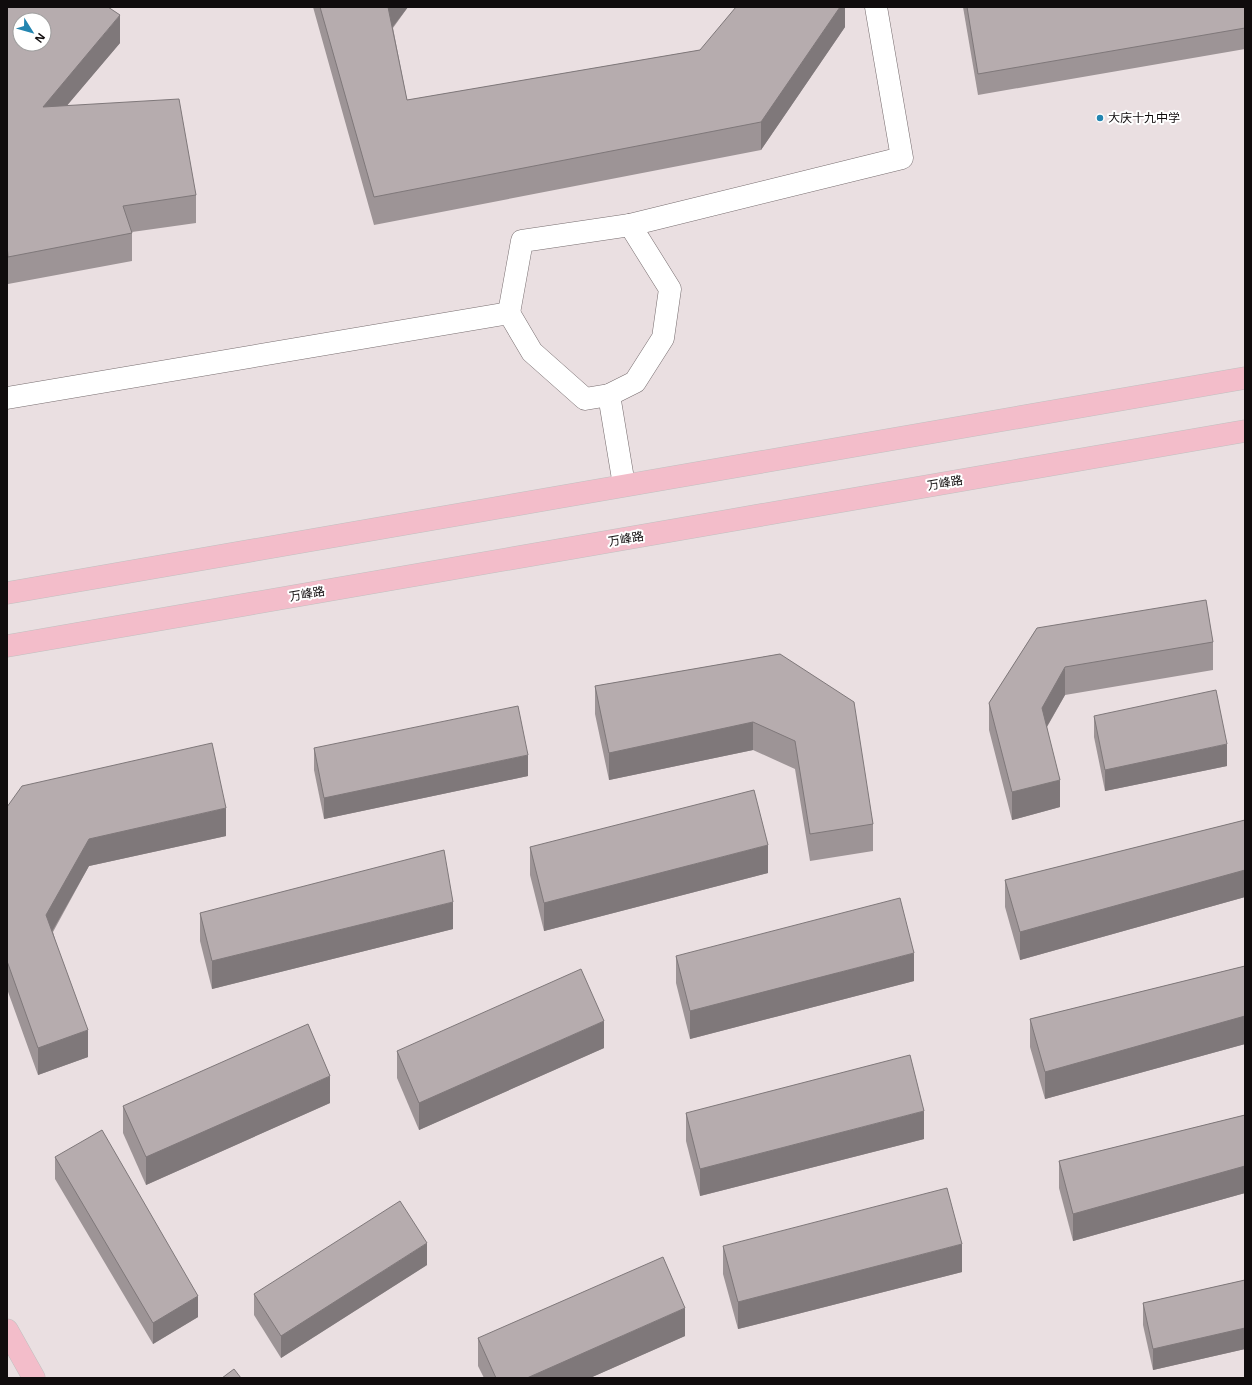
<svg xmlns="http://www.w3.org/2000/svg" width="1252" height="1385" font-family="'Open Sans','Noto Sans SC',sans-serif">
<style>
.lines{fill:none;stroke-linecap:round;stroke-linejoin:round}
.minor-casing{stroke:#786e70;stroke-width:23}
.major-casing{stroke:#c1c0c0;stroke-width:23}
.minor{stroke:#fff;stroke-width:22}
.major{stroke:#f3bdca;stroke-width:22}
.wall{fill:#9d9496}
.shaded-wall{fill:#7f787a}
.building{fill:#b6acae;stroke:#7f787a;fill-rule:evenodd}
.poi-dot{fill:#2385b0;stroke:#fff;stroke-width:1.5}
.labels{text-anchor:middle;stroke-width:4;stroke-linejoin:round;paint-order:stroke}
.poi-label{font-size:12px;fill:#100c0d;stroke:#fff;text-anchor:start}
.street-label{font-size:12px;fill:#100c0d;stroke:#fff}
</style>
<rect width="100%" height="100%" fill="#eadfe1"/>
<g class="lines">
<g class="minor-casing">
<g id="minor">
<polyline points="509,313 522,241 630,225"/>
<polyline points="609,395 624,485"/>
<polyline points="7,398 509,313 532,352 585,399 609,395 635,382 663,338 670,289 630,225 902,158 876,7"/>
</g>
</g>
<g class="major-casing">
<g id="major">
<polyline points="7,593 1245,378"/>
<polyline points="7,646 1245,431"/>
<polyline points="7,1330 34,1378"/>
</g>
</g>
<use href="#minor" class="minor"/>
<use href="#major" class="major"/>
</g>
<g class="wall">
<polygon points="7,7 120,43 67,105 196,195 196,223 132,232 132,261 8,284 7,272"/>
<polygon points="313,7 408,7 393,28 407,100 700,50 845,7 845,27 761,150 374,225"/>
<polygon points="963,7 1245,7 1245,49 978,95"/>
<polygon points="1037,628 1213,642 1213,670 1065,695 1047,727 1060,807 1012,820 989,730 989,703"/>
<polygon points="780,654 873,824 873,851 810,861 795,769 753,750 609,780 595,714 595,686"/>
<polygon points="1094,716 1227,766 1105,791 1094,737"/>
<polygon points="314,748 528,776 324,819 314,770"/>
<polygon points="7,807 226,836 89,866 53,932 88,1057 38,1075 7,989"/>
<polygon points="1245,820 1245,897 1020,960 1005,907 1005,880"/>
<polygon points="530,847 768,873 544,931 530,875"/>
<polygon points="200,913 453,929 212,989 200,941"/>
<polygon points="676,956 914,981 690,1039 676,983"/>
<polygon points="1245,966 1245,1044 1045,1099 1030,1047 1030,1019"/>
<polygon points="604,1048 419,1130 397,1078 397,1051"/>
<polygon points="330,1103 146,1185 123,1133 123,1106"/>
<polygon points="686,1113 924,1139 700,1196 686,1141"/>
<polygon points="1245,1115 1245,1193 1073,1241 1059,1188 1059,1161"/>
<polygon points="55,1157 198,1317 153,1344 55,1179"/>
<polygon points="723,1246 962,1272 738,1329 723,1274"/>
<polygon points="427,1265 281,1358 254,1315 254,1294"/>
<polygon points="1245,1280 1245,1349 1153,1370 1143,1325 1143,1303"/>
<polygon points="685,1336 590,1378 484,1378 478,1366 478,1338"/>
</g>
<g class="shaded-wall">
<polygon points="388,7 408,7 388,33"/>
<polygon points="840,7 845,7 845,27 761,150 761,122"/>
<polygon points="120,15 120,43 43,134 43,107"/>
<polygon points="1065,667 1065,695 1042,735 1042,708"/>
<polygon points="753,722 753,750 609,780 609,753"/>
<polygon points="1227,744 1227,766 1105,791 1105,770"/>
<polygon points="528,755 528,776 324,819 324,798"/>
<polygon points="1060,780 1060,807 1012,820 1012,792"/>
<polygon points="226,808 226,836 89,866 46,942 46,915 89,839"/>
<polygon points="768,845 768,873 544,931 544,903"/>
<polygon points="1245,870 1245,897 1020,960 1020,932"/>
<polygon points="453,902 453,929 212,989 212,961"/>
<polygon points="914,953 914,981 690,1039 690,1011"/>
<polygon points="1245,1016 1245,1044 1045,1099 1045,1072"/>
<polygon points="604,1021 604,1048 419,1130 419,1103"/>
<polygon points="88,1030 88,1057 38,1075 38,1048"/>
<polygon points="330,1076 330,1103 146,1185 146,1157"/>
<polygon points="924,1111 924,1139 700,1196 700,1169"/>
<polygon points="1245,1166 1245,1193 1073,1241 1073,1214"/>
<polygon points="427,1243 427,1265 281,1358 281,1336"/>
<polygon points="962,1244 962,1272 738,1329 738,1302"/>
<polygon points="198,1296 198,1317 153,1344 153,1323"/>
<polygon points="685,1308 685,1336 590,1378 527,1378"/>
<polygon points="1245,1328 1245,1349 1153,1370 1153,1349"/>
</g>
<g class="building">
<path d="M7,7H108L120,15L43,107L179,99L196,195L123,206L132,233L8,257L7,244ZM20,20H44V44H20Z"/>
<polygon points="320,7 388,7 407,100 700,50 736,7 840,7 761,122 374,197"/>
<polygon points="967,7 1245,7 1245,28 978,74"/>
<polygon points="1206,600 1213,642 1065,667 1042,708 1060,780 1012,792 989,703 1037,628"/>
<polygon points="780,654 854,702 873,824 810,834 795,741 753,722 609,753 595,686"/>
<polygon points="1216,690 1227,744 1105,770 1094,716"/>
<polygon points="518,706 528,755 324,798 314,748"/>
<polygon points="212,743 226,808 89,839 46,915 88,1030 38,1048 7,961 7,807 22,786"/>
<polygon points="754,790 768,845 544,903 530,847"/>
<polygon points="1245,820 1245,870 1020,932 1005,880"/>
<polygon points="444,850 453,902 212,961 200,913"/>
<polygon points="900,898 914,953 690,1011 676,956"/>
<polygon points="1245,966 1245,1016 1045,1072 1030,1019"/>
<polygon points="581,969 604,1021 419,1103 397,1051"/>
<polygon points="308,1024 330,1076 146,1157 123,1106"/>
<polygon points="910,1055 924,1111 700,1169 686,1113"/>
<polygon points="1245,1115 1245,1166 1073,1214 1059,1161"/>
<polygon points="102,1130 198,1296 153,1323 55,1157"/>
<polygon points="947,1188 962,1244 738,1302 723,1246"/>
<polygon points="400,1201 427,1243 281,1336 254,1294"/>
<polygon points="663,1257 685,1308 527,1378 496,1378 478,1338"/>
<polygon points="1245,1280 1245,1328 1153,1349 1143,1303"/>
<polygon points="234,1369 241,1378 222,1378"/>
</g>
<circle class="poi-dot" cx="1100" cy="118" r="4"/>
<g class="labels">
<g class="poi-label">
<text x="1108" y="122">大庆十九中学</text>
</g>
<g class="street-label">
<text transform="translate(945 483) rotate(-10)" y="4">万峰路</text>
<text transform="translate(626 539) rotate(-10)" y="4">万峰路</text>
<text transform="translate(307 594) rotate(-10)" y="4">万峰路</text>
</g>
</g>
<rect width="1252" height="1385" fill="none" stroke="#100c0d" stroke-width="16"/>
<g transform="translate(32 32) rotate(127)"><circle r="19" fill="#ffffff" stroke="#9f9e9e"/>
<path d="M0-3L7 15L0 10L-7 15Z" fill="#2385b0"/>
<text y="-6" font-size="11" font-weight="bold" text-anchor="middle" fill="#100c0d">N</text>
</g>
</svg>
